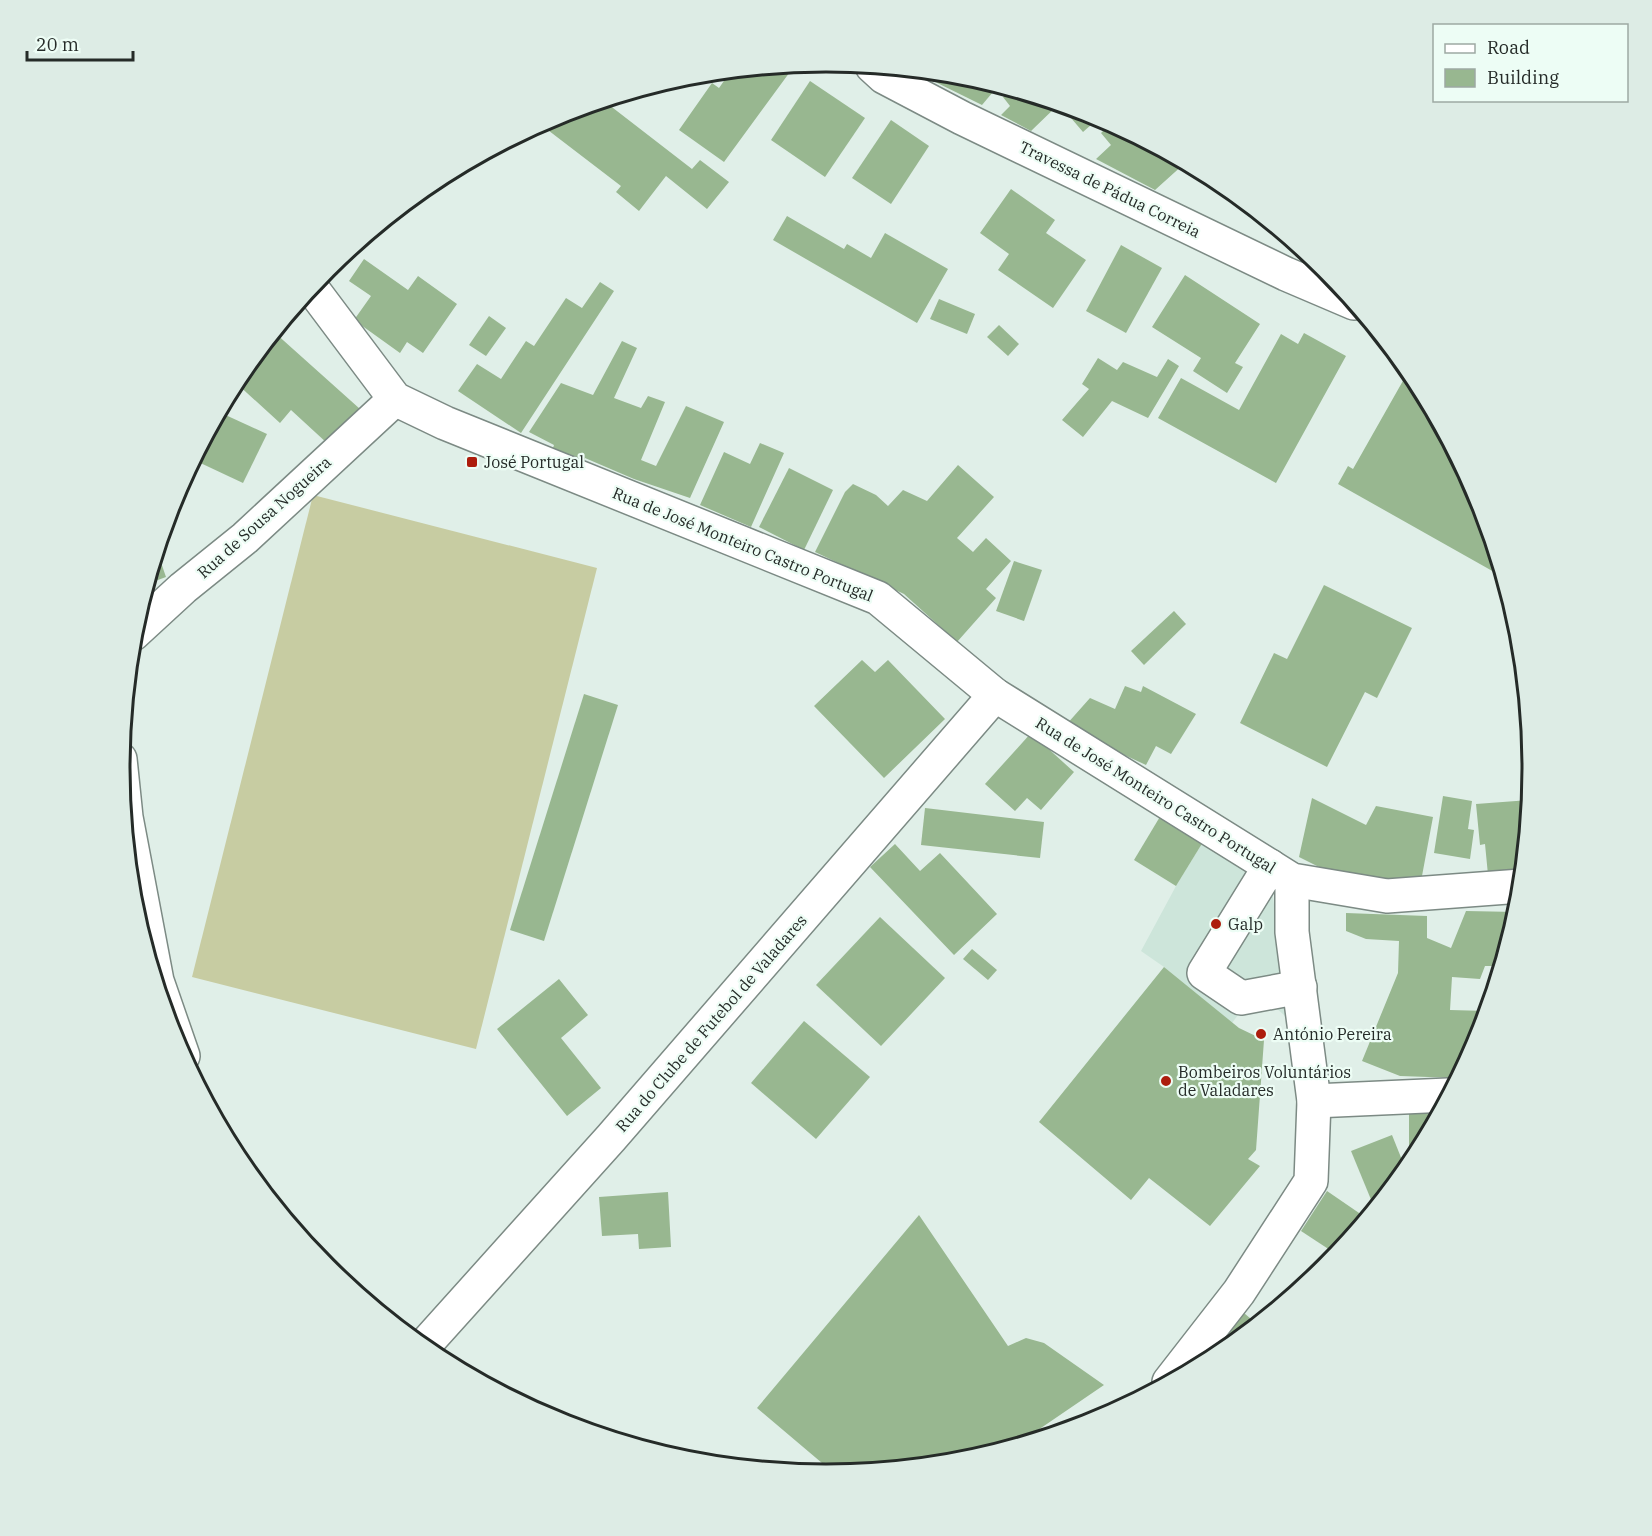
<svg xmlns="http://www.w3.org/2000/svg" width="1652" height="1536" font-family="'IBM Plex Serif',serif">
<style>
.built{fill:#cde5da}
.pitch{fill:#c7cca2}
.building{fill:#98b790}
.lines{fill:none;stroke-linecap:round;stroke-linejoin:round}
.minor-casing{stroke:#7c8a84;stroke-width:36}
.major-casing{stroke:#7c8a84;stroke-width:36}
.minor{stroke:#fff;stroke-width:33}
.major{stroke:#fff;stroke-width:33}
.poi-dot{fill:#ad1d0d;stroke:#edfdf5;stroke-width:2}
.labels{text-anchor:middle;stroke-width:4.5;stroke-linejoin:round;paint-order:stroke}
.street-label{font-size:16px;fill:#252b28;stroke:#edfdf5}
.poi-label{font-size:16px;fill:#252b28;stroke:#edfdf5;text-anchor:start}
.rim{fill:none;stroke:#252b28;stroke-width:3}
</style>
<rect width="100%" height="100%" fill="#e0efe8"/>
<polygon class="built" points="1203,842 1254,874 1266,886 1273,897 1291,1025 1284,1015 1275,1007 1241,1011 1232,1023 1164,967 1141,951 1176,886"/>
<polygon class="pitch" points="313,495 597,568 476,1049 192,977"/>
<g class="building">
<polygon points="795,65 724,162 679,130 712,83 719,88 731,71"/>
<polygon points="911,70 964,75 998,86 982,105"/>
<polygon points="810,81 865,118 825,177 771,140"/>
<polygon points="1011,89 1097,115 1100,117 1083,132 1059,104 1031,131 1001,115 1010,106 1003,97"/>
<polygon points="604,101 692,169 700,160 729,182 707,209 666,176 639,211 616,192 621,186 540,124 556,115 576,109 584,115 592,104"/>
<polygon points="891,120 929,146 891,204 852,178"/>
<polygon points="1111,123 1185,163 1155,190 1096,159 1111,145 1101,133"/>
<polygon points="1011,189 1055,220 1046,233 1086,260 1053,308 998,270 1009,254 980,233"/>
<polygon points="787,216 844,249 847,244 871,258 885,233 948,269 917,323 773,240"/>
<polygon points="1121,245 1162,268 1126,333 1086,311"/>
<polygon points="364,259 408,290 418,276 457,304 423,353 407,342 400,353 354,320 371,296 349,281"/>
<polygon points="1185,275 1260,324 1235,363 1243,367 1227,393 1193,371 1201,358 1152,327"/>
<polygon points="600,282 614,291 521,433 458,391 477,364 501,379 526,341 534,346 566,298 582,308"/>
<polygon points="939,299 975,314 967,334 930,319"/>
<polygon points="489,316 506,328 486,356 469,345"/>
<polygon points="999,325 1019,344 1008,356 987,337"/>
<polygon points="274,332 360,409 328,444 291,410 280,423 235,382"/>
<polygon points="1304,333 1346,356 1276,483 1158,418 1181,378 1239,410 1281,334 1298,344"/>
<polygon points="622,341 637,348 614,398 641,408 648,396 665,402 641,460 656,466 686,406 724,422 690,498 634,479 585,458 584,461 553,448 554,445 529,432 561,383 593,395"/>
<polygon points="1098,358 1117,370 1123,362 1157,377 1168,359 1179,366 1148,418 1112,401 1083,437 1062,420 1089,389 1082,384"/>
<polygon points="1404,379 1421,389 1479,498 1503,577 1338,484 1348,466 1353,469"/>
<polygon points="219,412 267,434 243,483 194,460"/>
<polygon points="760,443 784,453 751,527 700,505 724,452 750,464"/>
<polygon points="958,465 994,497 957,538 973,552 986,538 1011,561 986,589 996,598 957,642 904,594 815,552 845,492 853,484 876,495 888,506 903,490 927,501"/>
<polygon points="789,468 833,490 804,550 759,527"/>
<polygon points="157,551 166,577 147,584"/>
<polygon points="1014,561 1042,570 1024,621 996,611"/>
<polygon points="1324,585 1412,628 1377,698 1365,692 1327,767 1240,723 1274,653 1287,659"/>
<polygon points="1174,611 1186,624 1144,665 1131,651"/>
<polygon points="862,660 875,672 888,660 945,719 884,778 814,706"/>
<polygon points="1125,686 1141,692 1143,686 1196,714 1171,754 1156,746 1146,765 1090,739 1066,725 1090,698 1115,709"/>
<polygon points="584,694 618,705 544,941 510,930"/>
<polygon points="1031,733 1074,772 1041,810 1027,798 1015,811 985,784"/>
<polygon points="1443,796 1472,801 1468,829 1474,830 1470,859 1434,853"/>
<polygon points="1312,798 1366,825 1376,806 1433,817 1419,892 1341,878 1299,857"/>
<polygon points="1529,800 1521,883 1489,885 1485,844 1480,845 1476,804"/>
<polygon points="925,808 1044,822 1040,858 921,845"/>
<polygon points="1161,815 1203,842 1176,886 1134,860"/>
<polygon points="895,844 920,871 940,853 997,914 954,955 870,867"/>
<polygon points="1466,911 1517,912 1501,966 1485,966 1480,979 1452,977 1450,1010 1487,1011 1479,1039 1457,1078 1400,1076 1362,1061 1398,973 1399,941 1366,939 1346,931 1346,913 1427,916 1427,938 1451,948"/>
<polygon points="880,917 945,978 881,1046 816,985"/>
<polygon points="972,949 997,970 988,980 963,959"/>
<polygon points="1164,967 1239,1028 1264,1040 1256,1150 1248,1159 1260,1166 1210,1226 1149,1178 1131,1200 1039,1122"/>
<polygon points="559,979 588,1015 561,1038 601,1088 567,1116 497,1029"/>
<polygon points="804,1021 870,1077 816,1139 751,1083"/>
<polygon points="1409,1104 1443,1104 1409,1166"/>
<polygon points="1392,1135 1406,1170 1384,1197 1372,1202 1351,1151"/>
<polygon points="1327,1191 1362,1215 1336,1254 1301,1231"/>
<polygon points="668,1192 671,1247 639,1249 638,1234 602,1236 599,1197"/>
<polygon points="919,1215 1008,1346 1026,1338 1044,1343 1104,1385 1016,1445 963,1461 835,1474 757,1408"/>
<polygon points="1238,1308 1257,1324 1215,1357 1205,1348"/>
</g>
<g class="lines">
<g class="minor-casing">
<g id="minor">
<polyline points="872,66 884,77 962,118 1286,274 1354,303"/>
<polyline points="133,634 183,588 245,538 395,399"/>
<polyline points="120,759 126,817 157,981 183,1056"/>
<polyline points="1270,866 1204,973 1241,998 1300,987"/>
<polyline points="1314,1101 1448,1095"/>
<polyline points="423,1347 611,1138 995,695"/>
<polyline points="1169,1382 1239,1292 1311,1181 1314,1101 1292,932 1292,880"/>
</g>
</g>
<g class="major-casing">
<polyline id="major" points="311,287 395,399 445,423 878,598 995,695 1292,880 1387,896 1521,886"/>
</g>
<use href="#minor" class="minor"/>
<use href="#major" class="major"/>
</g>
<g class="poi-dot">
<rect x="466" y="456" width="12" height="12" rx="3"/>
<circle cx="1216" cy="924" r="6"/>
<circle cx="1261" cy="1034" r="6"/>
<circle cx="1166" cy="1081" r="6"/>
</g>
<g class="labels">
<g class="street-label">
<text transform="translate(1110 189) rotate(26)" y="6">Travessa de Pádua Correia</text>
<text transform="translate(264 517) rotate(-42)" y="6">Rua de Sousa Nogueira</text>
<text transform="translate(743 544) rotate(22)" y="6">Rua de José Monteiro Castro Portugal</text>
<text transform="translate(1156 795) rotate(32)" y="6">Rua de José Monteiro Castro Portugal</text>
<text transform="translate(711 1023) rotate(-49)" y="6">Rua do Clube de Futebol de Valadares</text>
</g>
<g class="poi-label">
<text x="484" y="468">José Portugal</text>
<text x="1228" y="930">Galp</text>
<text x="1273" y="1040">António Pereira</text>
<text x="1178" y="1078">Bombeiros Voluntários<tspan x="1178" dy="18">de Valadares</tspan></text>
</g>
</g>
<path d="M0 0H1652V1536H0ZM130 768a696 696 0 1 1 1392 0a696 696 0 1 1-1392 0Z" fill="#ddece5" fill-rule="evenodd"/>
<path class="rim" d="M130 768a696 696 0 1 1 1392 0a696 696 0 1 1-1392 0Z"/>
<rect x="1433" y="24" width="195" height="78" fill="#edfdf5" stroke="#9da9a3" stroke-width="1.5"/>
<rect x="1445" y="44" width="30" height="9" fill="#ffffff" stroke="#9da9a3" stroke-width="1.5"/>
<text x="1487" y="54" font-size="18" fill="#252b28">Road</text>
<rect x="1445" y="69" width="30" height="18" fill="#98b790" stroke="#9da9a3" stroke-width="1.5"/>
<text x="1487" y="84" font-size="18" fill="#252b28">Building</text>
<path d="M27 51v9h106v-9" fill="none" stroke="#252b28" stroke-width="3"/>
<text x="36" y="51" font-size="18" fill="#252b28" stroke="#edfdf5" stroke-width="4.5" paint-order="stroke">20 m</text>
</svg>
